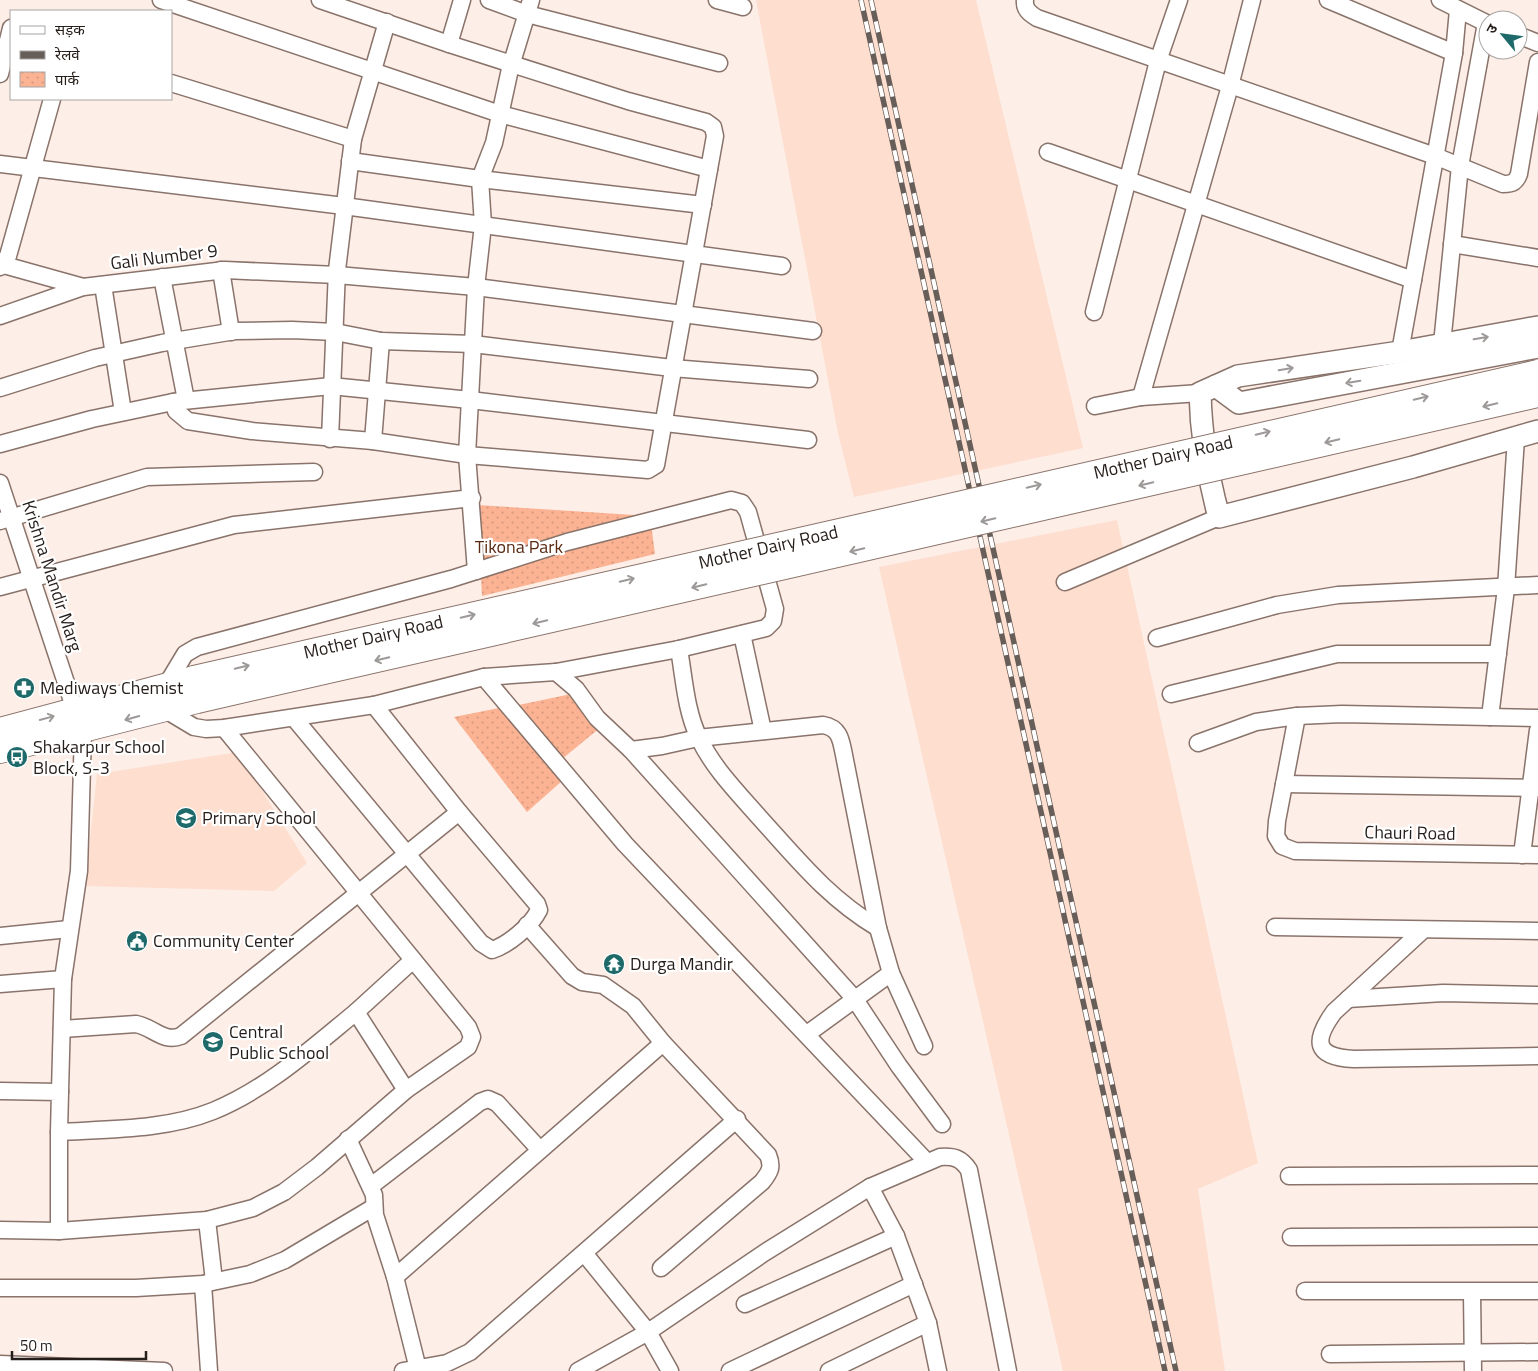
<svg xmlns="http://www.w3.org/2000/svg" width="1538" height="1371" font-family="'Titillium Web','Noto Sans Devanagari',sans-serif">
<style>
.built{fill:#fedecf}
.park{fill:url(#park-dots)}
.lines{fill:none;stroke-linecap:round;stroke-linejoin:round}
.minor-casing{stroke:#89736a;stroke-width:19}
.tertiary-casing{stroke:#89736a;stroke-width:24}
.secondary-casing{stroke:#89736a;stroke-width:26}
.minor{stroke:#fff;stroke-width:16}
.tertiary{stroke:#fff;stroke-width:21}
.secondary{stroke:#fff;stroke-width:24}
.rail-casing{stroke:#685e59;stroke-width:5.5}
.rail{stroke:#fff;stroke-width:4;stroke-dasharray:11;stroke-linecap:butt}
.secondary-bridge-casing{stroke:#89736a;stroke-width:26;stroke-linecap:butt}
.secondary-bridge{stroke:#fff;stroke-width:24}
.oneway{stroke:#9d9998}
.labels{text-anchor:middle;stroke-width:4.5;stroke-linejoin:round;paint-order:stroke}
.street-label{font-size:18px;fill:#251d19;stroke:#fff}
.park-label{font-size:18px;fill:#5a2a13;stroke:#fff}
.poi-label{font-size:18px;fill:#251d19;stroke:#fff;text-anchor:start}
</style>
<defs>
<pattern id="park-dots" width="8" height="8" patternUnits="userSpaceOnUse" patternTransform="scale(1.25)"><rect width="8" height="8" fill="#fbb393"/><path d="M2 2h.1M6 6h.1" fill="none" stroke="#d79a7e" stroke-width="1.8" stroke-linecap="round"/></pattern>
</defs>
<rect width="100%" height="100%" fill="#fdeee7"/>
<g class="built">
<polygon points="756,0 976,0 1083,448 854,497 838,433"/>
<polygon points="1117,520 1258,1163 1198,1189 1225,1371 1063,1371 879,567"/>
<polygon points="238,752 307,863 274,891 85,886 97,774"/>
</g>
<g class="park">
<polygon points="477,505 650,516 655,554 482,596"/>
<polygon points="571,694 601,727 562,759 514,706"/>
<polygon points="504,707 563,780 527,812 454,717"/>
</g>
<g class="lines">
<g class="minor-casing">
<g id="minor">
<polyline points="161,0 500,114 709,169"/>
<polyline points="489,0 527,14 719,63"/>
<polyline points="717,0 743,7"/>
<path d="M1025,0C1024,9 1029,13 1037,18L1435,156L1503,184C1513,184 1516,182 1519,174L1538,62"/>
<polyline points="1328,0 1454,53"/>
<polyline points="1440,0 1488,24"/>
<polyline points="1518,35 1538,43"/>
<polyline points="449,44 462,0"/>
<polyline points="0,74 11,28"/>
<polyline points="171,83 353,139"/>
<polyline points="1048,152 1413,280"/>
<polyline points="350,161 480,179 703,205"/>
<polyline points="0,164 344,206 782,266"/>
<polyline points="1452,244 1538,258"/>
<polyline points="4,265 83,287"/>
<polyline points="0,267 8,256 52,99"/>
<polyline points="221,270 231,332"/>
<polyline points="162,277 186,400"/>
<polyline points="103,285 123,412"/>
<polyline points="1094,312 1158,61 1179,0"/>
<polyline points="0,316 83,287 225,270 337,275 476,287 813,331"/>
<polyline points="1442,344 1460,166 1486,23"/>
<polyline points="1400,352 1454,53 1458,10"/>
<polyline points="0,388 95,358 162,343 235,331 292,330 335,332 381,341 473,344 672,368 809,379"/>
<polyline points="1141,397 1230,86 1252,0"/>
<polyline points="173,402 176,411 188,421 252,431 373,441 467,455 648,470 656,465 715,136 713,127 706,122 628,101 449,44 320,0"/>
<polyline points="1095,406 1141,397 1200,393"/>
<polyline points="330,439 337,270 353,139 387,22"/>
<polyline points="373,441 381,341"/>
<polyline points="0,444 92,419 173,402 331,386 470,400 808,440"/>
<polyline points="0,483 75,710"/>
<polyline points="0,521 147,477 314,472"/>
<polyline points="476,571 467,455 476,287 483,225 480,179 494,143 510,69 531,0"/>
<polyline points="1065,582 1219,517"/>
<polyline points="0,587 234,525 472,498"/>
<polyline points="742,634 763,731"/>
<polyline points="1157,638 1277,605 1338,595 1538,585"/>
<path d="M679,649C684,678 686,712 699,738C713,768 738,793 759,817C798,860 828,898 878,928"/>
<polyline points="556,672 576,689 597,718 631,750 854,998 899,1066 942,1124"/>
<polyline points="484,677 625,844 927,1162"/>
<polyline points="1171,694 1337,654 1498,654"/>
<polyline points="164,709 194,727 206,729 224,728 374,705 484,677 556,672 679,649 766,628 773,621 775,609 748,512 742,503 731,500 567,542 451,579 197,647 185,654 167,684"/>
<polyline points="1297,716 1277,821 1276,836 1282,846 1295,851 1538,855"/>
<polyline points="1490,717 1506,588 1516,438"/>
<path d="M294,718L481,943L492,950C508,945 531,926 539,910L537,904L459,812L374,705"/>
<polyline points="1198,743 1256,722 1297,716 1342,714 1538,718"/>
<path d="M631,750L662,746L698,738L823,725C840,728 841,740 844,755L878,928L891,973L924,1046"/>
<polyline points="1284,784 1538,788"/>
<polyline points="1522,855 1538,730"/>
<path d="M527,925L572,976L582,982L603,985L633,1006L663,1043L768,1155C773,1167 770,1172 762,1182L661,1268"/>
<polyline points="1275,927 1538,931"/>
<path d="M1423,930L1334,1012C1313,1041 1314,1057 1354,1059L1538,1056"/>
<polyline points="0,936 69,929"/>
<polyline points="0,984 63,979"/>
<polyline points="1348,999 1443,993 1538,995"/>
<polyline points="356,1012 413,960"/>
<path d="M62,1029L136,1024C153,1027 163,1043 181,1036L459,812"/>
<polyline points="807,1034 891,973"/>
<path d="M0,1091L60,1092L59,1132C110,1129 166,1130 213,1111C267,1089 312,1048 356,1012L406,1090"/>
<polyline points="60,1092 63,979 79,871 83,731"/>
<polyline points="348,1139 374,1195 375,1215 395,1277 418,1369"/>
<polyline points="1289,1176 1538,1175"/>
<polyline points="371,1186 480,1102 488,1099 497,1103 540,1150"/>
<polyline points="207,1220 214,1281"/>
<polyline points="0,1230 59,1231 207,1220 253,1208 284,1192 317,1167 406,1090 468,1047 472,1037 468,1027 224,728"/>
<polyline points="59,1231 59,1132"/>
<polyline points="1291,1237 1538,1236"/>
<polyline points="584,1253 648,1332 670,1371"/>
<polyline points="395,1277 663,1043"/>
<polyline points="203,1284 209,1371"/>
<polyline points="0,1288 136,1288 203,1284 250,1274 285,1260 374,1207"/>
<polyline points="1305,1291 1538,1291"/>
<polyline points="1472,1292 1473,1371"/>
<polyline points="745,1304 896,1236"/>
<polyline points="1330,1354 1538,1352"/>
<polyline points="0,1364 164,1371"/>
<polyline points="403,1371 447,1363 470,1352 737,1119"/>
<polyline points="578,1371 648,1332 764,1253 870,1187"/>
<polyline points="730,1371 914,1284"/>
<polyline points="829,1371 928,1323"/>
<path d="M938,1371L928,1323L896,1236L870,1187L940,1157C954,1156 961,1158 969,1170L1008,1371"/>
</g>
</g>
<g class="tertiary-casing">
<g id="tertiary">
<path d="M1538,327L1400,352L1238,376L1200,393C1201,435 1208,477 1219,517L1413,467L1538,431"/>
<polyline points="1216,386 1239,403 1538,347"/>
</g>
</g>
<g class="secondary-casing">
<g id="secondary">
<polyline points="0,730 194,678"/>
<polyline points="0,751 197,701"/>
</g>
</g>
<use href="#minor" class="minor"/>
<use href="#tertiary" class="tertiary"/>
<use href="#secondary" class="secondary"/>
<g class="rail-casing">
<g id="rail">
<polyline points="861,0 1165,1371"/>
<polyline points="871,0 1176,1371"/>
</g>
</g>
<use href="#rail" class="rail"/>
<g class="secondary-bridge-casing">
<g id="secondary-bridge">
<path id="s1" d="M194,678L1538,372"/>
<polyline points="197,701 1538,395"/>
</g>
</g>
<use href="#secondary-bridge" class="secondary-bridge"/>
</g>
<defs><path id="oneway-shaft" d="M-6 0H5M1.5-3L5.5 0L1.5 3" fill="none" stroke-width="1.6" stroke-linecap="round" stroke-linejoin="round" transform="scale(1.25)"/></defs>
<g class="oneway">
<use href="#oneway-shaft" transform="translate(1481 338) rotate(-10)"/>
<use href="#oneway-shaft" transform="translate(1286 369) rotate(-9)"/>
<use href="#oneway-shaft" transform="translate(1353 382) rotate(170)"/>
<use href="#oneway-shaft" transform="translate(1421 398) rotate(-13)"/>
<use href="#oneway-shaft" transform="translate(1490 405) rotate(167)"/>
<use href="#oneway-shaft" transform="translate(1263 433) rotate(-13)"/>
<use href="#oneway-shaft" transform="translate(1332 441) rotate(167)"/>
<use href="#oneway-shaft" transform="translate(1146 484) rotate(167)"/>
<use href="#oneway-shaft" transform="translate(1034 486) rotate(-13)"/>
<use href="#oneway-shaft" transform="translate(988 520) rotate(167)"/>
<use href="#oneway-shaft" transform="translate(857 550) rotate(167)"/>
<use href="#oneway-shaft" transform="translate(627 580) rotate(-13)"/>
<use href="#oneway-shaft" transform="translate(699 586) rotate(167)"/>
<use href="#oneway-shaft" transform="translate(468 616) rotate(-13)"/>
<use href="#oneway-shaft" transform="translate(540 622) rotate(167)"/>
<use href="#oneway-shaft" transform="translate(382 659) rotate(167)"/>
<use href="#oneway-shaft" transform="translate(242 667) rotate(-13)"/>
<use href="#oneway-shaft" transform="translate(47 718) rotate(-15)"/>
<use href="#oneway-shaft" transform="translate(132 718) rotate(164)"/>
</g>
<defs>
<g id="pharmacy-disc" transform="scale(1.125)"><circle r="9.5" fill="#1e6a6a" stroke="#fff"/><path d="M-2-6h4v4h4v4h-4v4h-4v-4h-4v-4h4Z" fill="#fff"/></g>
<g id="bus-disc" transform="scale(1.125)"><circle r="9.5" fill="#1e6a6a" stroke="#fff"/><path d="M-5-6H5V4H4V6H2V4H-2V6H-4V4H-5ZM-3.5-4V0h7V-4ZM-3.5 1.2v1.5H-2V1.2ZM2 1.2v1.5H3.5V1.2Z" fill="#fff"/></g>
<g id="school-disc" transform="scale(1.125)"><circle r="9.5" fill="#1e6a6a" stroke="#fff"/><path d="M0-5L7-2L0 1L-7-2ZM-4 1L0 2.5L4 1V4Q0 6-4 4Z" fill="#fff"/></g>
<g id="civic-disc" transform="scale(1.125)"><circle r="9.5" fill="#1e6a6a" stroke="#fff"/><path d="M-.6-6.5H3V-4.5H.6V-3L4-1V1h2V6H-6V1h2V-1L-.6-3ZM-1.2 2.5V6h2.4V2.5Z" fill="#fff"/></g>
<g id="temple-disc" transform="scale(1.125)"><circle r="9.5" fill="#1e6a6a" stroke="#fff"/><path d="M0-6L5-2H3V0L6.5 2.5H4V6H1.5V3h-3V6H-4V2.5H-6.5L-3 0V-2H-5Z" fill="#fff"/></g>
</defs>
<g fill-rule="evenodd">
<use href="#pharmacy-disc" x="24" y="688"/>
<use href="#bus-disc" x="17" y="757"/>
<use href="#school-disc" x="186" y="818"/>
<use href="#civic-disc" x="137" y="941"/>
<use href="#temple-disc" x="614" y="964"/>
<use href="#school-disc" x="213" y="1042"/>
</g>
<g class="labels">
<g class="street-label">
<text transform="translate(164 257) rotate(-7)" y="6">Gali Number 9</text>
<text dy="6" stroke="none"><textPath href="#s1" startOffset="994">Mother Dairy Road</textPath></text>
<text dy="6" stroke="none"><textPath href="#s1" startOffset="589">Mother Dairy Road</textPath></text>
<text transform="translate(52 576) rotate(72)" y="6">Krishna Mandir Marg</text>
<text dy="6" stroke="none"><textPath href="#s1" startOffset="184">Mother Dairy Road</textPath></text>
<text transform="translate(1410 833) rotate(1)" y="6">Chauri Road</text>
</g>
<g class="park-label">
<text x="519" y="553">Tikona Park</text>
</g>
<g class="poi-label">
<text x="40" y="694">Mediways Chemist</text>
<text x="33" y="753">Shakarpur School<tspan x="33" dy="21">Block, S-3</tspan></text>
<text x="202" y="824">Primary School</text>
<text x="153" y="947">Community Center</text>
<text x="630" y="970">Durga Mandir</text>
<text x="229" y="1038">Central<tspan x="229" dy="21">Public School</tspan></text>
</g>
</g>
<rect x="10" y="10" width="162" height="90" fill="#ffffff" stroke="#a8a5a3"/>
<rect x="20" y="26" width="25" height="8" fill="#ffffff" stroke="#a8a5a3"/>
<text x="55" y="35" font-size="15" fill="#251d19">सड़क</text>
<rect x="20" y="51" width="25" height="8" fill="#685e59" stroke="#a8a5a3"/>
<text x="55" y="60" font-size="15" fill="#251d19">रेलवे</text>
<rect x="20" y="72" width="25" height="15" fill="url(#park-dots)" stroke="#a8a5a3"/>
<text x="55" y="85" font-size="15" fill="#251d19">पार्क</text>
<g transform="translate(1503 35) rotate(299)"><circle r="24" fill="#ffffff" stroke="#a8a5a3"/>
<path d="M0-4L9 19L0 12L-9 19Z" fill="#1e6a6a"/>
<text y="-8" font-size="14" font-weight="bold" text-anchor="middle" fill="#251d19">उ</text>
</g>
<path d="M12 1351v8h134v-8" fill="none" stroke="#251d19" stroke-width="2.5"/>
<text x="20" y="1351" font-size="15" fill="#251d19" stroke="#ffffff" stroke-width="4" paint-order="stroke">50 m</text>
</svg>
